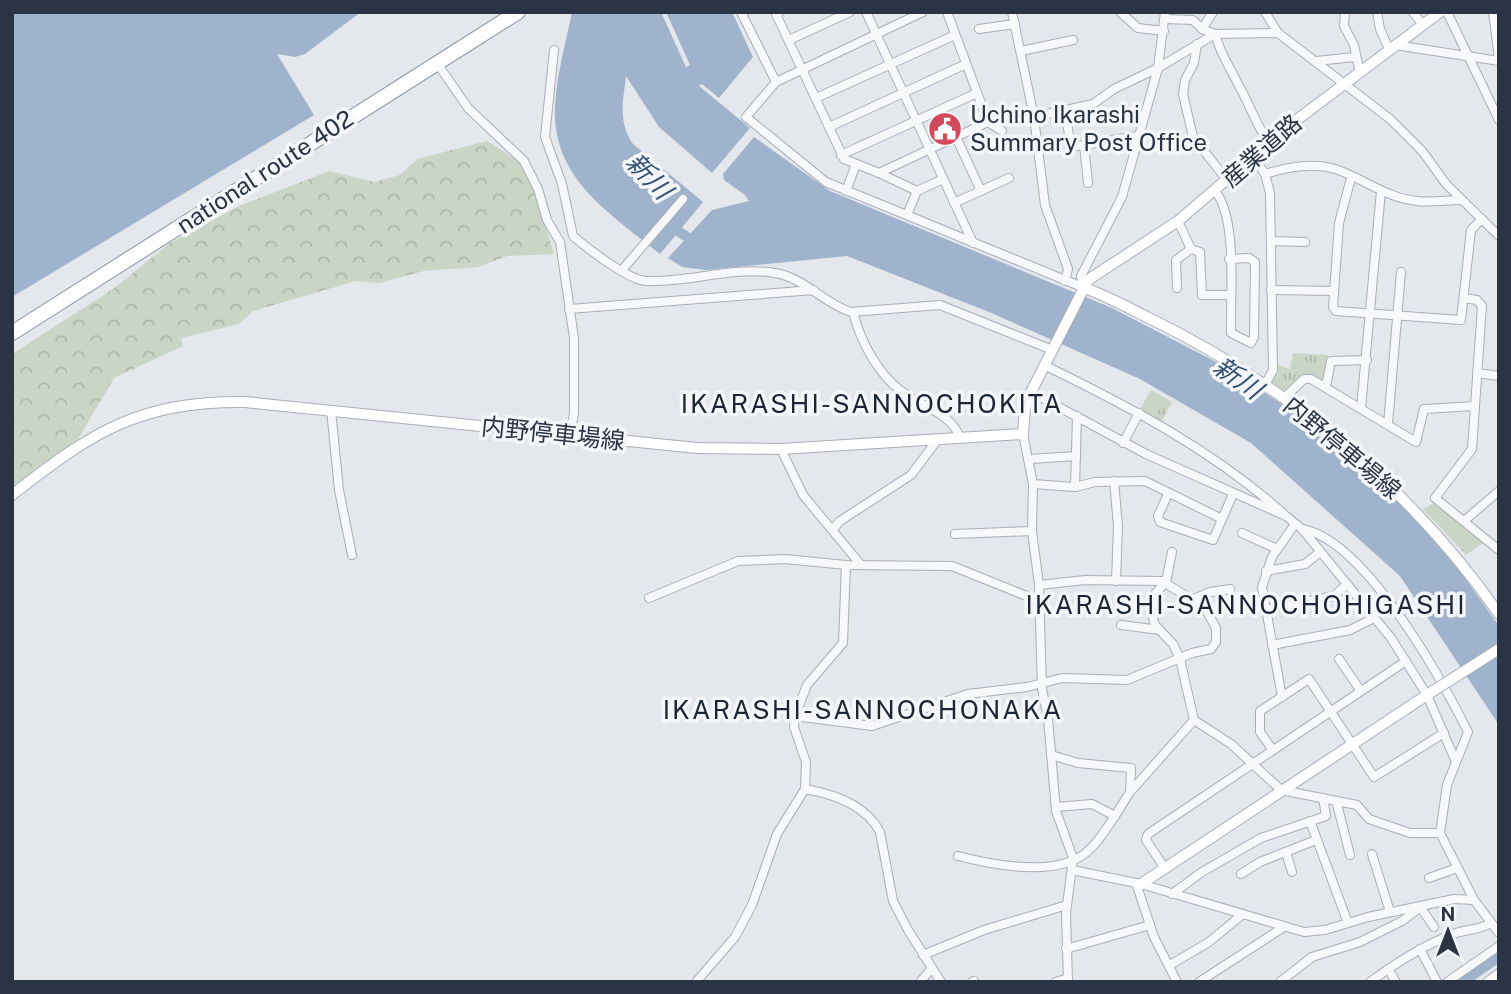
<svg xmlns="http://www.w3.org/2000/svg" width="1511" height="994" font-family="'Public Sans','Noto Sans JP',sans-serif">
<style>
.forest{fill:url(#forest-crowns)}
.park{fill:url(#park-tufts)}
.water{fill:#9fb4cc}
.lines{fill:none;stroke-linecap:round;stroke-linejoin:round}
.river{stroke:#9fb4cc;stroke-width:10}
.street-tunnel{stroke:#bfc3cb;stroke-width:8;stroke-dasharray:8 4;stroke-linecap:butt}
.street-casing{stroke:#a9aeb7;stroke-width:10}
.secondary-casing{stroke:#a9aeb7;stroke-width:12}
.highway-casing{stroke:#8b94a3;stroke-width:16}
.street{stroke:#f7f8fa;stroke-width:8}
.secondary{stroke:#fff;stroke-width:10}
.highway{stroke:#fff;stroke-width:14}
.secondary-bridge-casing{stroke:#a9aeb7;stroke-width:12;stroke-linecap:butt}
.secondary-bridge{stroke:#fff;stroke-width:10}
.labels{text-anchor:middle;stroke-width:7;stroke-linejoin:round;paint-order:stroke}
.poi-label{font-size:24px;fill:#2b3445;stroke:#f4f6f9;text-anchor:start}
.street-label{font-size:24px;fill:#2b3445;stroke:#f4f6f9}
.water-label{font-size:26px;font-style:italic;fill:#34527a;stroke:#f4f6f9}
.neighbourhood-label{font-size:26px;letter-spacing:2px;fill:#1d2536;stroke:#f4f6f9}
</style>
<defs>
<pattern id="forest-crowns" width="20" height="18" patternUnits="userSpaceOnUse" patternTransform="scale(1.75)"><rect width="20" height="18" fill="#c9d6c5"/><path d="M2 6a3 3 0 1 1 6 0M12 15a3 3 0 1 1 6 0" fill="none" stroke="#adb8ab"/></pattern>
<pattern id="park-tufts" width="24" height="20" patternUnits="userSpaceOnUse" patternTransform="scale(1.75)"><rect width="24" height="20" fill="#c9d6c5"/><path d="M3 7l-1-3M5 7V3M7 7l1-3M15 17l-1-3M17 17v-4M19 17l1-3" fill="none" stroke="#adb8ab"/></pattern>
</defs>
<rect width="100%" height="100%" fill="#e4e7ec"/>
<polygon class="forest" points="487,141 517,160 535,188 554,254 507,256 478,267 424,271 379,283 356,281 253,311 239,324 181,338 183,346 114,378 78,439 12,493 12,354 113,289 170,243 239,206 329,171 374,182 400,175 417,159"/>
<g class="park">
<polygon points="1293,353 1328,355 1326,377 1322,380 1307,373 1281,394 1268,385 1274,363 1290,369"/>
<polygon points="1151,390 1172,402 1161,423 1139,411"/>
<polygon points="1438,501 1486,541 1466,555 1423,509"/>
</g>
<g class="water">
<polygon points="12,12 361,12 305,54 295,57 277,54 314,115 12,297"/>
<path d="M572,12H661L686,67L690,65L666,12H732L753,57L719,98L702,84L699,86L750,128L712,173L659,127L626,76C623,102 618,122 633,144L703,202L660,254C611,214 552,179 555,108C556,76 566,43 572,12Z"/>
<polygon points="754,137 830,191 1112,308 1224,366 1292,411 1423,519 1499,626 1499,725 1400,576 1251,443 1140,379 989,312 847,256 706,270 682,267 668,258 712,210 749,201 745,195 724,180 723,174"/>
</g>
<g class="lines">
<g class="river">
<polyline points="669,225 699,245"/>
<polyline points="1463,982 1499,957"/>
</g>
<polyline class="street-tunnel" points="343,113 352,128"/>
<g class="street-casing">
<g id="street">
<polyline points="741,12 776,82"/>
<polyline points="780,12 776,14 844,159 879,173 988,122"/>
<polyline points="866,12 973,243"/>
<polyline points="923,12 776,82 746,117 826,182 1082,287 1081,276 1122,197 1158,68 1165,12"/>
<polyline points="947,12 988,122 1002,131"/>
<polyline points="1012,12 1034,117 1045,205 1068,269 1065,281"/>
<polyline points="1120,12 1138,28 1164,31"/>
<polyline points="1265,12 1278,33"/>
<polyline points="1345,12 1344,26 1354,45 1360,73"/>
<polyline points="1377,12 1380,29 1389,49"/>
<polyline points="1413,12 1423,25"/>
<polyline points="1447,12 1499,120"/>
<polyline points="1493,12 1499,59"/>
<path d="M1165,19L1193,20L1202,29L1215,34C1220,53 1229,66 1238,84C1250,104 1255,124 1269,143"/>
<polyline points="979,29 1015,24"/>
<polyline points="1202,29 1213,12"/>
<polyline points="789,40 850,12"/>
<polyline points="1197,44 1194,63 1185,80 1183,94 1193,137 1227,180"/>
<polyline points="1395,45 1499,61"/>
<path d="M554,50L545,137L562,184L573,236C587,248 628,280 646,281C688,283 733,266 775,273C805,278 823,303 851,312L940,305L1050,349"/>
<polyline points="1021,51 1073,40"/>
<polyline points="1316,61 1354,57"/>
<polyline points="437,63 468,108 524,161 538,189 547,220 560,242 574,338 574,413 570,436"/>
<polyline points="816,98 955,35"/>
<polyline points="1065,111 1071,147 1084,145 1088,183"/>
<polyline points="1034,117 1093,104 1114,89 1158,68 1215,34 1278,33 1390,119 1423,152 1446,184 1499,236"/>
<polyline points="829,127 966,64"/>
<polyline points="956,137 981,191"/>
<polyline points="1084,145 1137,136"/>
<polyline points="841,155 977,93"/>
<polyline points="1253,156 1265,174 1270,193 1273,370 1265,385"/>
<polyline points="879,173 917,191"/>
<path d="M1265,174C1287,167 1312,162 1335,169C1363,178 1386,198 1417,201C1431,203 1447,200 1461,200"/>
<polyline points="1351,178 1339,223 1333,307 1336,311 1461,320 1471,230 1482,219"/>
<polyline points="846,191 856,164"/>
<path d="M1215,191C1238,218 1230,298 1231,333L1251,343L1254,337L1255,262L1249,258L1229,259"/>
<polyline points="954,203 1009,178"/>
<polyline points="907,215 917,191 943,179"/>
<polyline points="1178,221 1191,249 1200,252 1202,295 1230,295"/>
<polyline points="1271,241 1305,242"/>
<polyline points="622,270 683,199"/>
<polyline points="1177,288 1176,260 1191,249"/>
<polyline points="1271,290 1334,291"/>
<polyline points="1464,298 1477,300 1482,306 1472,449 1435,498 1499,550"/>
<polyline points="569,309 814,290"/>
<path d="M853,312C860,340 877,373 901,391C920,406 952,413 960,438"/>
<path d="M1044,365C1130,407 1211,449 1284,514"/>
<polyline points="1477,373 1499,376"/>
<polyline points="1326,387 1331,361 1367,360"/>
<polyline points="1031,392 1146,454 1286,516 1302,529 1391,638 1427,695 1456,762"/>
<polyline points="1284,398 1304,379 1311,379 1416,442 1424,409 1475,406"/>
<polyline points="1361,408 1381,191"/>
<polyline points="331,410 339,490 352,555"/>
<polyline points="1388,424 1401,272"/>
<polyline points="1023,434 1033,484 1032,531 1039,585 1042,689 1048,718 1056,811 1073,858 1066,913 1068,982"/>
<polyline points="1123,443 1139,413"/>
<polyline points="781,449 803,495 861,565"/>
<polyline points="1030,459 1076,456"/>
<polyline points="1114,481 1118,526 1116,581"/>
<polyline points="1033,484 1075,487 1095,482 1145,481 1222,519"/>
<polyline points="1075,487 1077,416"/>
<polyline points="1168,494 1158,516 1160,522 1213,540 1233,494"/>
<polyline points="1464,521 1499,491"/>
<polyline points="833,529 840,521 911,475 938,439"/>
<path d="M1302,529C1365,540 1441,678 1468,732L1447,785L1440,833L1474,900L1499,933"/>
<polyline points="1242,533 1277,549"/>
<polyline points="955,534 1032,531"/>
<polyline points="1172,552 1166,582 1153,596 1152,614 1155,625 1173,644 1180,659 1194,720 1231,744 1281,790 1357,805 1369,819 1410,833 1440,833"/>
<polyline points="1266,571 1305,564 1319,553"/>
<polyline points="649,598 738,561 785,559 846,565 952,566 1039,601"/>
<polyline points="1194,599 1210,592 1230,589"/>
<polyline points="1265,610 1334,596 1346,585"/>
<polyline points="1121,625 1160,630"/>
<polyline points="1272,645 1350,630 1374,618"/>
<polyline points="1339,659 1360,690"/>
<polyline points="1282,697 1262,587 1272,557 1295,524"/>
<polyline points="795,716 872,726 968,694 1027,687 1062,678 1127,680 1192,653 1211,649 1216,642 1216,628 1205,608 1162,581 1085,580 1039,585"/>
<polyline points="1272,749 1260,732 1260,711 1309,679 1374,777 1444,733"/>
<polyline points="1051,755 1078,763 1131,768 1130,792 1115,816 1092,804 1056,807"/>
<path d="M805,789C834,794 866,805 880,832L893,901L908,930L941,982"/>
<polyline points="1131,791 1194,720"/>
<polyline points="1337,804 1350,855"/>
<polyline points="1310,821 1348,923"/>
<polyline points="1286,852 1292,872"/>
<polyline points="1372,854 1390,912"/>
<path d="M958,856C993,865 1051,877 1083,855C1096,846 1106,829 1115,816"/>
<polyline points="1164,867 1146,840 1148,834 1406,661"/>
<polyline points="1072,870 1141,884 1304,932 1325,930 1368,917 1454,899 1474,900"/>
<polyline points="1241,874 1260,862 1316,840"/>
<polyline points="1429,878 1457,868"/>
<polyline points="1136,883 1154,937 1177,982"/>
<polyline points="1172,894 1202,872 1261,838 1326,816 1323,798"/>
<polyline points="1421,908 1434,927"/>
<polyline points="1066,949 1150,925"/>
<polyline points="1420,949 1437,982"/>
<polyline points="923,955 984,930 1067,905"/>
<polyline points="1170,965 1209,942 1243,914"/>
<polyline points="1388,969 1396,982"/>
<polyline points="696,982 735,937 752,905 777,834 805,789 806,762 794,727 795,716 807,685 843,643 846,565"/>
<polyline points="920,982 932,968"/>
<polyline points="972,982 974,981"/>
<polyline points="1056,982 1068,978"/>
<polyline points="1199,982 1284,927"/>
<polyline points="1280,982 1312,957 1360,942 1402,921 1418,909"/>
<path d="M1370,982C1396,963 1425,944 1456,933C1469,929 1479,930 1491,923"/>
<polyline points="1447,982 1499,946"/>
<polyline points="1487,982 1499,973"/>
</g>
</g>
<g class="secondary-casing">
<g id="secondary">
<path d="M1082,287C1105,295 1127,307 1149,318C1287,385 1411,488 1499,614"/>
<path d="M12,495C92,432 139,401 245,402L697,448L781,449L1023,434L1025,408L1031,392L1088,280L1178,221L1294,122L1440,12"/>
<polyline points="1141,884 1430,693"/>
</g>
</g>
<g class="highway-casing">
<polyline id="highway" points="12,333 518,12"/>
</g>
<use href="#street" class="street"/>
<use href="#secondary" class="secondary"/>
<use href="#highway" class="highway"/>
<g class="secondary-bridge-casing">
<polyline id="secondary-bridge" points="1430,693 1499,649"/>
</g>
<use href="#secondary-bridge" class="secondary-bridge"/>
</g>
<defs>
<g id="civic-disc" transform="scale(1.75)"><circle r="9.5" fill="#d1495b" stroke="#f4f6f9"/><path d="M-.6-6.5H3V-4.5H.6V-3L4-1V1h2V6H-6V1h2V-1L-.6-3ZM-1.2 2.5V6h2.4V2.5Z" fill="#fff"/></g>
</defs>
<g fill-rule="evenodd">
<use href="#civic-disc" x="945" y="129"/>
</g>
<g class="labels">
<g class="poi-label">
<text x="970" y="123">Uchino Ikarashi<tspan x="970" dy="28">Summary Post Office</tspan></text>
</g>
<g class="street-label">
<text transform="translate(1262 151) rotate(-41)" y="8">産業道路</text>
<text transform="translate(265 172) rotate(-33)" y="8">national route 402</text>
<text transform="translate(553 434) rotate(6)" y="8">内野停車場線</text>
<text transform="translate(1342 448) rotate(40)" y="8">内野停車場線</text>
</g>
<g class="water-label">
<text transform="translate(649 176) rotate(46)" y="9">新川</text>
<text transform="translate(1238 378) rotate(35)" y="9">新川</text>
</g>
<g class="neighbourhood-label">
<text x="872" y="413">IKARASHI-SANNOCHOKITA</text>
<text x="1246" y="614">IKARASHI-SANNOCHOHIGASHI</text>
<text x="863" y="719">IKARASHI-SANNOCHONAKA</text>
</g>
</g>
<rect width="1511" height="994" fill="none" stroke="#2b3445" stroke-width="28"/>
<g transform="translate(1448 931)" stroke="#f4f6f9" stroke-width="5" paint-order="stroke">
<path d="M0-5L12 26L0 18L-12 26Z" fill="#2b3445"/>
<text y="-10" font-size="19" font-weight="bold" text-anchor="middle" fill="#2b3445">N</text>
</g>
</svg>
